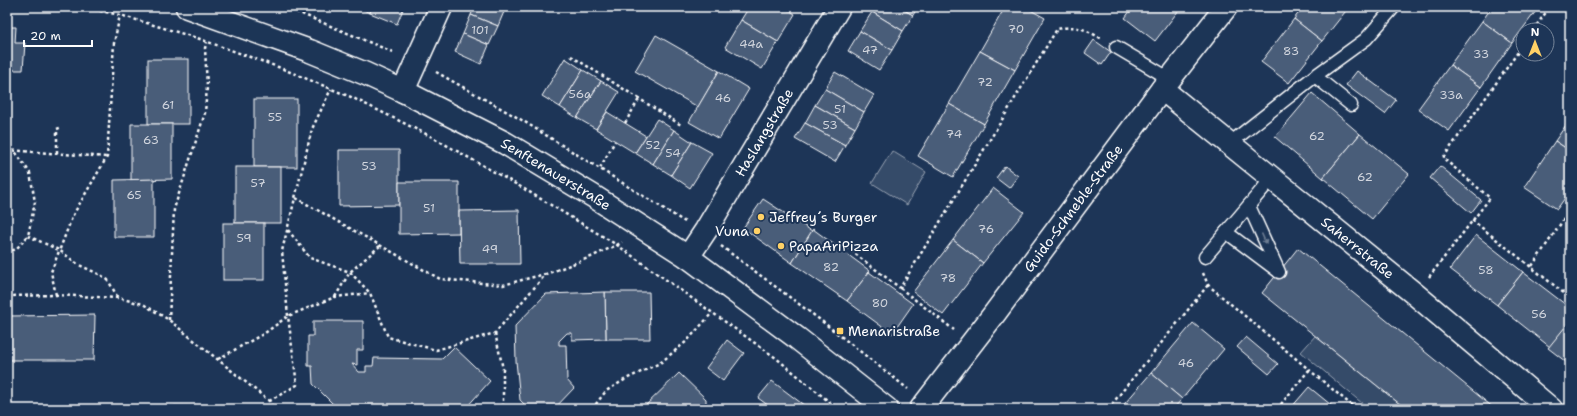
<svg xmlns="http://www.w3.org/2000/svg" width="1577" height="416" font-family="'Shantell Sans',sans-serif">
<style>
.green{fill:#364b69;stroke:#9aa5b4}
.building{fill:#4a5d79;stroke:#fff}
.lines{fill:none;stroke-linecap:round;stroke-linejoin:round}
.service-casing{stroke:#fff;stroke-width:15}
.minor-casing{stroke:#fff;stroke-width:25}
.tertiary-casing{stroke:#fff;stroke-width:25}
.path{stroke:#fff;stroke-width:2.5;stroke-dasharray:3 3;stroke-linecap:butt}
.service{stroke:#1d3557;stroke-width:12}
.minor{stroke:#1d3557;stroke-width:22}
.tertiary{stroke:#1d3557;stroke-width:22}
.oneway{fill:#6c7c92}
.poi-dot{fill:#ffd166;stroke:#1d3557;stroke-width:1.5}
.labels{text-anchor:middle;stroke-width:4;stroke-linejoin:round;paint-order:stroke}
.number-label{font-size:12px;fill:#d2d6de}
.street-label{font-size:14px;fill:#fff;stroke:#1d3557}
.poi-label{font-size:14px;fill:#fff;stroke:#1d3557;text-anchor:start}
</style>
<rect width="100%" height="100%" fill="#1d3557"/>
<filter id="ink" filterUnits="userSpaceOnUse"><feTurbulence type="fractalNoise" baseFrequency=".025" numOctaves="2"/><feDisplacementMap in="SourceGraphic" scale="8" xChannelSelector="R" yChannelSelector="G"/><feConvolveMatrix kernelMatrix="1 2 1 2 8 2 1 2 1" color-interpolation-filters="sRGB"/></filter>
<g filter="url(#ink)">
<g class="green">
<polygon points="892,151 926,172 907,205 872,183"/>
<polygon points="1315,336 1406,409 1369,409 1301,352"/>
</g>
<g class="building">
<polygon points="357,7 372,7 370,13"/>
<polygon points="372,7 404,7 397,24 370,13"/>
<polygon points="474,7 506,7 498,26 471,15"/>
<polygon points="749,7 784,7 795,14 778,42 741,20"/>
<polygon points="875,7 899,7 913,15 903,31 872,12"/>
<polygon points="899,7 918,7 913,15"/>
<polygon points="1005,7 1025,7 1045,18 1015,70 980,51"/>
<polygon points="1133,7 1175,7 1179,10 1155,41 1125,18"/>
<polygon points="1303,7 1349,7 1322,41 1294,19"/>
<polygon points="1492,7 1539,7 1512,43 1482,21"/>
<polygon points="872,12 903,31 892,50 860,31"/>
<polygon points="471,15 498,26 489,45 463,34"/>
<polygon points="1294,19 1322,41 1289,83 1261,62"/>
<polygon points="741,20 778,42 762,69 725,47"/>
<polygon points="1482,21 1512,43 1481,87 1450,65"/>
<polygon points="7,27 16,27 15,43 25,43 23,70 7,70"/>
<polygon points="860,31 892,50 879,70 848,51"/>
<polygon points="463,34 489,45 481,64 455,52"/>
<polygon points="656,35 719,71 698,107 635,71"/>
<polygon points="1094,40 1111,52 1102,65 1085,53"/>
<polygon points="980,51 1015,70 984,124 949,104"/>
<polygon points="565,58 583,70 560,107 542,96"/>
<rect x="148" y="59" width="41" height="65"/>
<polygon points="1450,65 1481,87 1449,131 1418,109"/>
<polygon points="583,70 601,81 577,118 560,107"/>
<polygon points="719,71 749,89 719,139 689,122"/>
<polygon points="1357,71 1396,100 1385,114 1346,85"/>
<polygon points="835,72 874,95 864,112 825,89"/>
<polygon points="601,81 619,92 596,129 577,118"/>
<polygon points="825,89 864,112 855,128 815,105"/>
<polygon points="1312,93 1360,134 1323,178 1275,137"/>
<rect x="254" y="99" width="43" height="68"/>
<polygon points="949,104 984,124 953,177 918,156"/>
<polygon points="815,105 855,128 845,145 805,123"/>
<polygon points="607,112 646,136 635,153 596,129"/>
<polygon points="657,119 674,130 653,164 635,153"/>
<polygon points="1570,119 1570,151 1555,141"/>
<polygon points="805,123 845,145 835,162 795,139"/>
<polygon points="131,124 172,124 172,179 131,180"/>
<polygon points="674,130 692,142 671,175 653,164"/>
<polygon points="1360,134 1409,174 1372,219 1323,178"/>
<polygon points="1555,141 1570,151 1570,191 1557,209 1524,187"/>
<polygon points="692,142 712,153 690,188 671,175"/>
<polygon points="339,150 399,150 399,205 339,206"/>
<polygon points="1005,166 1018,176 1009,188 996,178"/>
<polygon points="1440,166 1481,200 1471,213 1430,178"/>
<rect x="235" y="167" width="46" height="56"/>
<polygon points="154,179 154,237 114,237 114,180"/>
<polygon points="399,182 459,182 459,233 399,234"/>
<polygon points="993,188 1024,212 983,263 953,240"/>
<polygon points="763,199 812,231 792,263 743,228"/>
<polygon points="519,210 520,264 460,264 459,211"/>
<rect x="223" y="223" width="41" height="57"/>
<polygon points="813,229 870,271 847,301 792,263"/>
<polygon points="1476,235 1523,272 1497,305 1450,269"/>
<polygon points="953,240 983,263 943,315 913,292"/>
<polygon points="1298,248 1495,409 1406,409 1262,293"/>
<polygon points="869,272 913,304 892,334 847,301"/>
<polygon points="1523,272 1570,308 1570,321 1550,347 1497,305"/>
<polygon points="605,292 649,292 650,339 606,339"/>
<polygon points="605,292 606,339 572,340 572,333 567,333 559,341 559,345 566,345 567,380 574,388 554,409 529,409 520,400 516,361 515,326 546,294"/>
<polygon points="95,315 94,360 10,360 7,363 7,316"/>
<polygon points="313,321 363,321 363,350 357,350 357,365 352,364 359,372 366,372 366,366 373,366 374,358 442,359 454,347 490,381 465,409 338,409 313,384 312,366 308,366 308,336 313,336"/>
<polygon points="1570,321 1570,365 1548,348"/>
<polygon points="1193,323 1224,349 1182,399 1151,373"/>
<polygon points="1246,337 1278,364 1269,374 1237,347"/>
<polygon points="727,340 744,353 723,381 706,368"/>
<polygon points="679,373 706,399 706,409 642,409"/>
<polygon points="1151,373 1182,399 1173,409 1120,409"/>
<polygon points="772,381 809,409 773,409 758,398"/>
<polygon points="1309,387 1336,409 1290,409"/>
<polygon points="174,406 224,407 224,409 174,409"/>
</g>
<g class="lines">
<g class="service-casing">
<g id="service">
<polyline points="1116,47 1170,79"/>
<polyline points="1315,76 1366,39 1394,7"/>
<polyline points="1229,144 1315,76 1351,105"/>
<polyline points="1249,206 1279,272"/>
<polyline points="1226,232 1278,271"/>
<polyline points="1205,257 1272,178"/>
</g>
</g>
<g class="minor-casing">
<g id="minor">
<path id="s1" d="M1162,89L1416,295L1551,409"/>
<polyline points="403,91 441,7"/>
<path id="s2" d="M688,257L706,230L839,7"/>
</g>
</g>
<g class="tertiary-casing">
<g id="tertiary">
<path id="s3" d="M187,7L310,51L366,74L403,91L505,143L593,196L688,257L797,338L887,409"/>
<path id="s4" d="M921,409L995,313L1162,89L1226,7"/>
</g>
</g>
<g class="path">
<polyline points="82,7 120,15 197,38 278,67 351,97 432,137 521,187 617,245 776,358 838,409"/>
<polyline points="285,7 395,53"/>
<polyline points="1125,11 1128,7"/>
<polyline points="1533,30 1550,7"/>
<polyline points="571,56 681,125"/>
<polyline points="436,72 520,119 685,222"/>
<polyline points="625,123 639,99"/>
<polyline points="7,150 107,157"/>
<polyline points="57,153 57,129 62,127"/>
<polyline points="600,168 615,141"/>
<polyline points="296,198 440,279 503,285 545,274"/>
<polyline points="1472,220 1570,298"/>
<polyline points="288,230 310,258 350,272 370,293 388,337 436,350 495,333 546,274 591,257 617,245 622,242"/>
<polyline points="28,236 59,250 79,265 101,275 108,280 118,298"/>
<polyline points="721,246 819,319 908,389"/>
<path d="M846,247L900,288L1057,29C1078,25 1083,28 1102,39"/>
<polyline points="7,254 17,248 28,236 35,202 30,173 14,150"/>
<polyline points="1532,266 1570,210"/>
<polyline points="1203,273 1208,285 1356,409"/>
<polyline points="1429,277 1490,198 1443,158 1523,45"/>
<polyline points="900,288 954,330"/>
<polyline points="56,295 51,272 73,215 107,157 114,43 120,15"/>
<polyline points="7,296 56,295 118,298 143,304 169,320 269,401 274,409"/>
<polyline points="335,297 350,272 381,245"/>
<polyline points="169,320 174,209 205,113 207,87 205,48 207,42"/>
<polyline points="495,333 503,369 503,409"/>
<polyline points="218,359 265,333 288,316 335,297 370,293"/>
<polyline points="269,401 297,385 288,316 282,251 312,129 331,89"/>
<polyline points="592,409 606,391 626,379 660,363 687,341 712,313"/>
<polyline points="1108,409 1208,285"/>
<polyline points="1277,409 1309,370"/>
</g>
<use href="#service" class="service"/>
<use href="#minor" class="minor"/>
<use href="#tertiary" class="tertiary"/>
</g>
<defs><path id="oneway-solid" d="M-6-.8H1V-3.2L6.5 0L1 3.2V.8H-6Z"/></defs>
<use class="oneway" href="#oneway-solid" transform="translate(1264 239) rotate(66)"/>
</g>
<g class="poi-dot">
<circle cx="761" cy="217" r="4"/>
<circle cx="757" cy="231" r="4"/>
<circle cx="781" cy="246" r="4"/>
<rect x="836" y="327" width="8" height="8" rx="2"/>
</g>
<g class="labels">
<g class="number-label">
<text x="1016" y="33">70</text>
<text x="480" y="34">101</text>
<text x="751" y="48">44a</text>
<text x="870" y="54">47</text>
<text x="1291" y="55">83</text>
<text x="1481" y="58">33</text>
<text x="985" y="86">72</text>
<text x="580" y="98">56a</text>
<text x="1451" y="99">33a</text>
<text x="723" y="102">46</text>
<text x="168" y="109">61</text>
<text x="840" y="113">51</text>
<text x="275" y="121">55</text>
<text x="830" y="129">53</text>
<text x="954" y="138">74</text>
<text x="1317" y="140">62</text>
<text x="151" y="144">63</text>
<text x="653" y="149">52</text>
<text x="673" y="157">54</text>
<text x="369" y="170">53</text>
<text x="1365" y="181">62</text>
<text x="258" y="187">57</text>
<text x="134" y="199">65</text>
<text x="429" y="212">51</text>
<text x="986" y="233">76</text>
<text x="244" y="242">59</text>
<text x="490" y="253">49</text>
<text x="831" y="271">82</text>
<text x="1486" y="274">58</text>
<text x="948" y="282">78</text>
<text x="880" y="307">80</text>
<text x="1539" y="318">56</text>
<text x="1186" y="367">46</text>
</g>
<g class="street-label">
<text dy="5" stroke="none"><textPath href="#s2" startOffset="146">Haslangstraße</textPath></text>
<text dy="5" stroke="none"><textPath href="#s3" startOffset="406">Senftenauerstraße</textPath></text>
<text dy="5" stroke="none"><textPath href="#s4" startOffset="252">Guido-Schneble-Straße</textPath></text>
<text dy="5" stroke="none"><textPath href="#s1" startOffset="252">Saherrstraße</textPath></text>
</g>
<g class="poi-label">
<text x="769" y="222">Jeffrey´s Burger</text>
<text x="749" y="236" text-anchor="end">Vuna</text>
<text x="789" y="251">PapaAriPizza</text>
<text x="848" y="336">Menaristraße</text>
</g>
</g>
<rect width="1577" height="416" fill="none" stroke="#1d3557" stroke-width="24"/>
<rect x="12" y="12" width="1553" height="392" fill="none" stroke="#fff" stroke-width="1.5" filter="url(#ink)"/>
<g transform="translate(1535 42)"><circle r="19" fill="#1d3557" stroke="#77869a"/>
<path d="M0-3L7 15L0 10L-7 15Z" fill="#ffd166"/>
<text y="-6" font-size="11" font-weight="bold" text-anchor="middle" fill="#ffffff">N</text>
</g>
<path d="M24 40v6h68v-6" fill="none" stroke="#ffffff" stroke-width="2"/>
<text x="30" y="40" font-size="12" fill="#ffffff" stroke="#1d3557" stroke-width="3" paint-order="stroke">20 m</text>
</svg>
